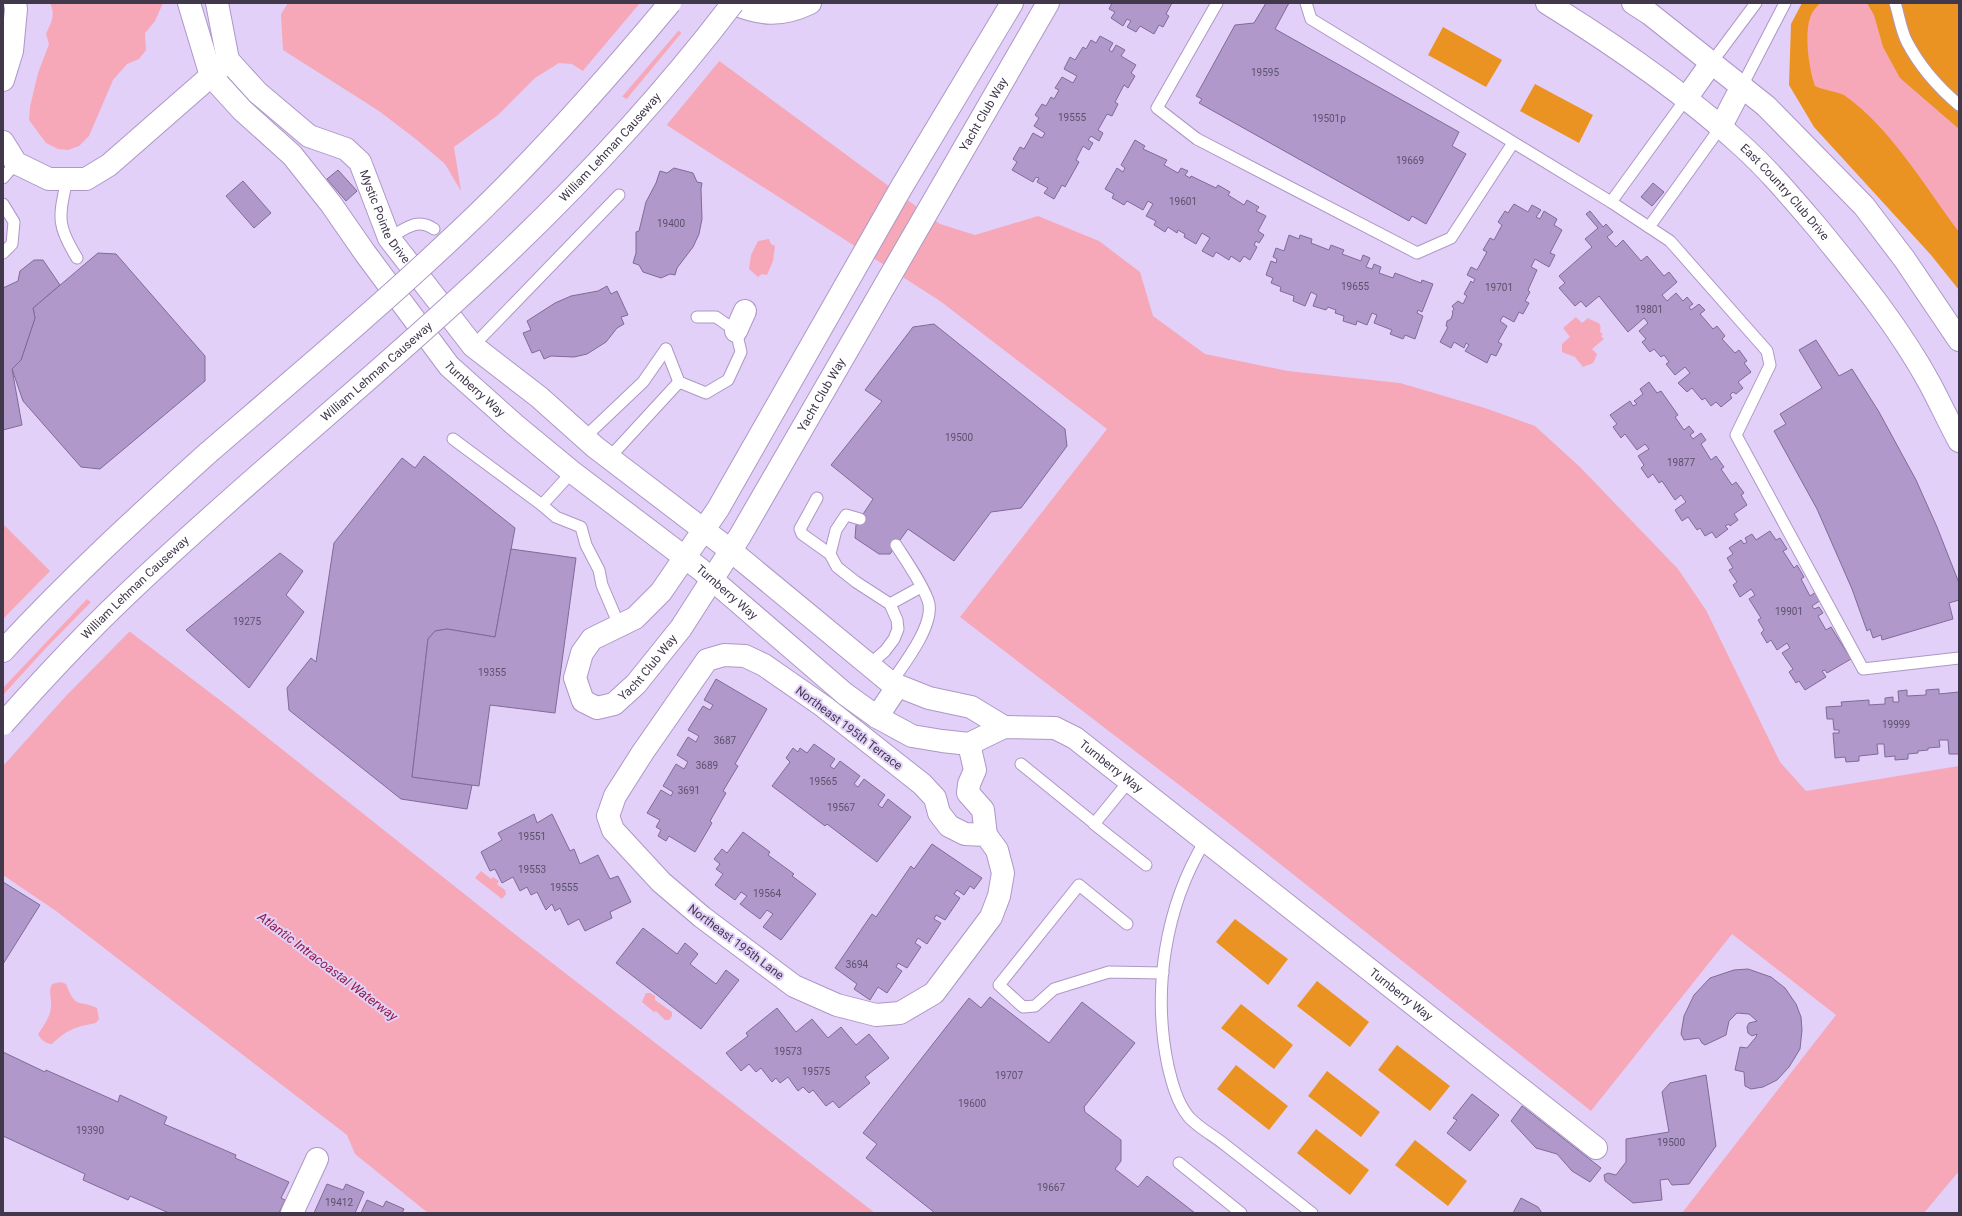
<svg xmlns="http://www.w3.org/2000/svg" width="1962" height="1216" font-family="Roboto,sans-serif">
<style>
.green{fill:#eb9322}
.water{fill:#f6a8b8}
.pier{fill:#e2d0f9}
.building{fill:#b099ca;stroke:#806b98}
.lines{fill:none;stroke-linecap:round;stroke-linejoin:round}
.service-casing{stroke:#ad97c7;stroke-width:13}
.minor-casing{stroke:#ad97c7;stroke-width:24}
.tertiary-casing{stroke:#ad97c7;stroke-width:24}
.motorway-casing{stroke:#ad97c7;stroke-width:24}
.service{stroke:#fff;stroke-width:11}
.minor{stroke:#fff;stroke-width:22}
.tertiary{stroke:#fff;stroke-width:22}
.motorway{stroke:#fff;stroke-width:22}
.motorway-bridge-casing{stroke:#ad97c7;stroke-width:24;stroke-linecap:butt}
.motorway-bridge{stroke:#fff;stroke-width:22}
.labels{text-anchor:middle;stroke-width:4;stroke-linejoin:round;paint-order:stroke}
.number-label{font-size:10px;fill:#5d506c}
.street-label{font-size:12px;fill:#41384c;stroke:#e2d0f9}
.water-label{font-size:13px;font-style:italic;fill:#901e46;stroke:#e2d0f9}
</style>
<rect width="100%" height="100%" fill="#e2d0f9"/>
<g class="green">
<polygon points="1802,3 1959,3 1959,290 1931,255 1814,127 1789,85 1791,24"/>
<polygon points="1443,27 1502,60 1486,87 1428,55"/>
<polygon points="1535,84 1593,115 1579,143 1520,111"/>
<polygon points="1235,919 1288,959 1268,985 1216,942"/>
<polygon points="1317,981 1369,1022 1350,1047 1297,1006"/>
<polygon points="1241,1004 1293,1045 1274,1069 1221,1028"/>
<polygon points="1397,1045 1450,1086 1430,1111 1378,1070"/>
<polygon points="1236,1065 1288,1106 1269,1130 1217,1089"/>
<polygon points="1327,1071 1380,1112 1361,1137 1308,1096"/>
<polygon points="1316,1129 1369,1170 1350,1195 1297,1153"/>
<polygon points="1415,1140 1467,1181 1448,1206 1395,1165"/>
</g>
<g class="water">
<path d="M50,3H163L155,21L145,33L146,50L139,59L127,64L113,80L89,136L79,146L68,150L58,149L46,143L29,120L30,107L38,73L49,44L46,34C51,23 56,15 50,3Z"/>
<polygon points="288,3 641,3 940,224 975,235 1038,216 1099,241 1140,272 1153,316 1205,354 1288,371 1400,383 1485,408 1535,426 1580,467 1678,569 1706,610 1780,762 1806,791 1959,766 1959,1171 1924,1213 1682,1213 1836,1015 1732,934 1591,1111 1221,817 960,617 1107,429 940,301 572,64 559,63 535,78 498,115 454,147 461,191 445,164 417,140 379,111 283,50 281,14"/>
<path d="M1820,3H1867L1874,15L1883,47L1900,78L1959,129V232C1925,187 1891,128 1844,95C1839,92 1823,90 1815,86C1809,69 1803,30 1812,13C1814,10 1817,6 1820,3Z"/>
<polygon points="769,239 771,244 775,246 773,261 767,275 762,274 758,277 749,269 751,255 758,241"/>
<path d="M1576,317L1582,323L1588,318C1594,323 1603,320 1600,332L1603,334L1601,336L1604,339L1592,349L1597,354C1592,367 1594,362 1583,367L1575,357L1562,352V344L1570,337L1563,328Z"/>
<polygon points="3,524 50,571 225,704 516,935 875,1213 428,1213 355,1154 347,1135 56,911 3,875"/>
<polygon points="481,871 491,879 493,877 499,881 497,884 505,890 506,894 502,899 475,878"/>
<path d="M61,982L66,984C76,1010 78,999 97,1008L99,1019L96,1023C75,1027 68,1029 52,1044C46,1044 41,1040 38,1034C44,1025 50,1018 51,1007C52,999 48,992 52,984Z"/>
<polygon points="646,993 650,993 655,996 655,1000 672,1012 672,1016 669,1020 665,1020 656,1011 654,1012 642,1002"/>
</g>
<g class="pier">
<polygon points="640,3 645,3 680,29 621,98 581,73"/>
<polygon points="683,31 721,59 665,127 625,101"/>
<polygon points="51,570 88,598 3,688 3,619"/>
<polygon points="92,601 130,631 65,697 3,766 3,695 46,648"/>
</g>
<g class="building">
<polygon points="1112,3 1172,3 1166,14 1169,16 1163,27 1159,25 1154,34 1140,26 1136,32 1127,27 1131,21 1127,19 1123,26 1111,18 1115,12 1109,9"/>
<polygon points="1266,3 1289,3 1275,29 1459,132 1452,146 1466,154 1426,224 1412,216 1409,221 1199,103 1202,99 1196,96 1235,25 1254,23"/>
<polygon points="1100,36 1113,43 1109,50 1112,52 1116,45 1125,50 1121,56 1136,65 1131,73 1135,76 1128,88 1124,85 1115,102 1118,104 1112,116 1107,114 1098,130 1103,133 1099,141 1091,136 1088,140 1093,143 1089,150 1083,146 1076,160 1079,162 1065,187 1062,185 1054,199 1044,193 1048,188 1037,182 1039,178 1036,177 1033,182 1012,170 1017,162 1013,159 1020,147 1024,149 1033,133 1042,138 1045,133 1034,126 1039,118 1035,115 1042,104 1046,106 1051,97 1054,99 1059,90 1055,88 1062,77 1073,83 1077,76 1064,69 1070,57 1075,60 1083,47 1086,49 1091,40 1096,43"/>
<polygon points="1135,140 1145,146 1143,149 1167,160 1164,165 1178,173 1181,168 1188,171 1185,175 1190,178 1191,176 1216,188 1218,185 1230,192 1228,195 1244,205 1247,200 1259,207 1256,211 1266,216 1258,231 1264,235 1259,243 1256,241 1254,245 1257,247 1250,260 1244,256 1240,262 1231,256 1229,260 1216,252 1213,257 1202,251 1210,238 1202,233 1196,244 1184,237 1185,234 1178,230 1177,233 1168,227 1165,232 1154,225 1156,221 1146,216 1153,204 1148,201 1143,210 1127,201 1124,205 1112,198 1114,194 1105,189 1117,168 1123,172 1125,168 1121,165"/>
<polygon points="674,168 693,173 697,182 702,183 701,189 702,219 699,234 693,247 677,268 675,275 670,274 661,278 643,272 639,265 633,263 636,253 636,232 639,231 646,202 656,183 660,171 667,173"/>
<polygon points="338,170 357,191 346,201 327,179"/>
<polygon points="243,181 271,213 254,228 226,196"/>
<polygon points="1653,183 1664,192 1652,206 1641,197"/>
<polygon points="1514,204 1528,212 1532,205 1541,210 1536,217 1540,219 1544,211 1557,219 1554,225 1562,230 1550,253 1555,255 1549,267 1535,259 1531,267 1537,270 1528,290 1530,292 1525,301 1529,303 1523,314 1519,312 1514,322 1503,316 1500,321 1507,326 1498,342 1502,344 1496,356 1491,354 1487,363 1465,351 1469,345 1466,343 1464,348 1454,342 1451,348 1440,342 1448,327 1446,326 1447,321 1451,319 1453,313 1452,312 1454,309 1452,306 1458,301 1463,304 1467,296 1464,294 1471,281 1473,283 1475,279 1467,275 1471,267 1477,270 1487,252 1483,250 1490,238 1494,240 1502,225 1498,222 1505,211 1508,213"/>
<polygon points="1590,211 1603,227 1606,224 1613,232 1607,237 1616,247 1623,240 1641,261 1647,256 1664,276 1669,272 1677,282 1662,295 1667,301 1676,293 1683,301 1687,297 1693,304 1689,307 1691,310 1699,304 1705,310 1700,314 1713,329 1717,326 1725,336 1722,339 1735,353 1739,350 1747,361 1744,363 1751,372 1738,382 1743,388 1736,394 1733,392 1730,395 1732,398 1721,407 1716,402 1711,406 1705,398 1702,400 1692,388 1687,392 1678,383 1690,373 1685,367 1675,375 1666,364 1669,362 1664,355 1661,357 1654,349 1650,352 1642,342 1646,339 1639,331 1648,323 1644,318 1628,332 1599,296 1586,307 1581,301 1575,306 1559,288 1565,283 1559,276 1592,247 1585,239 1598,228 1586,214"/>
<polygon points="1289,235 1299,239 1300,235 1312,239 1311,243 1329,250 1331,245 1344,250 1342,254 1361,261 1363,255 1370,258 1366,267 1372,269 1374,264 1381,267 1379,273 1393,278 1395,273 1421,283 1422,280 1433,284 1422,312 1418,310 1417,313 1423,316 1415,339 1405,335 1403,339 1390,334 1392,330 1374,323 1377,315 1372,313 1367,325 1357,321 1356,325 1343,321 1344,316 1335,313 1336,310 1328,307 1326,310 1313,306 1317,295 1311,292 1305,306 1293,301 1294,296 1280,291 1281,287 1271,283 1273,278 1266,275 1271,261 1276,263 1277,259 1273,257 1276,248 1284,251"/>
<polygon points="98,253 116,254 205,356 205,381 100,469 81,467 23,401 12,369 21,360 35,318 33,308"/>
<polygon points="34,260 43,260 60,285 33,308 35,318 21,360 12,369 22,425 3,430 3,288 18,281 20,271"/>
<polygon points="607,286 611,294 617,291 628,315 621,317 624,324 617,328 606,342 587,354 574,357 551,356 544,359 540,350 532,353 523,333 531,330 527,321 555,303 571,296 598,291"/>
<polygon points="934,324 1065,429 1067,446 1021,508 991,512 954,561 908,529 890,554 879,554 855,538 856,525 873,499 831,465 882,401 865,390 913,327"/>
<polygon points="1816,340 1839,376 1852,369 1879,412 1916,480 1937,527 1959,583 1959,600 1949,603 1953,619 1882,640 1881,635 1873,638 1870,629 1867,631 1852,589 1817,509 1774,431 1786,424 1780,414 1822,388 1799,350"/>
<polygon points="1649,382 1657,393 1661,391 1678,415 1675,417 1684,430 1689,426 1694,432 1690,435 1693,439 1701,433 1706,440 1701,444 1711,460 1716,456 1724,467 1721,469 1732,485 1736,482 1744,493 1741,495 1747,505 1734,514 1738,520 1730,526 1729,524 1725,526 1728,529 1716,538 1712,532 1705,536 1700,528 1697,530 1688,517 1682,521 1675,510 1686,502 1681,495 1675,500 1662,481 1659,483 1653,474 1648,478 1641,468 1644,465 1638,456 1649,449 1645,444 1637,450 1625,434 1621,438 1613,427 1617,424 1610,415 1630,401 1633,406 1637,404 1634,401 1643,394 1640,389"/>
<polygon points="424,456 515,528 495,637 447,629 435,631 428,639 412,777 472,785 467,809 401,799 289,710 287,688 311,658 316,662 334,543 402,458 415,468"/>
<polygon points="1770,531 1776,540 1780,538 1787,549 1783,551 1794,568 1797,565 1804,577 1801,579 1810,596 1816,592 1821,600 1812,606 1814,609 1819,607 1823,613 1818,616 1826,630 1831,627 1851,659 1827,673 1825,670 1822,671 1826,677 1805,690 1799,681 1796,683 1789,672 1793,669 1782,653 1790,648 1787,643 1777,650 1771,640 1767,643 1761,633 1764,630 1758,620 1761,618 1749,599 1755,595 1751,589 1740,597 1733,585 1737,582 1729,570 1733,568 1727,558 1733,554 1729,548 1741,540 1744,544 1747,542 1745,538 1752,534 1756,540"/>
<polygon points="511,549 576,558 555,713 490,705 479,786 412,777 428,639 435,631 447,629 495,637"/>
<polygon points="280,553 303,571 286,595 304,612 249,688 186,630"/>
<polygon points="716,679 767,709 735,764 738,766 723,791 726,793 710,821 712,823 695,852 669,836 666,841 658,836 661,830 656,827 660,820 647,813 661,790 671,796 673,792 663,786 676,764 684,769 688,762 677,755 688,737 696,742 699,736 688,730 703,706 710,710 713,705 704,700"/>
<polygon points="1959,687 1959,754 1949,754 1948,740 1939,740 1940,747 1928,748 1928,750 1918,751 1918,753 1908,754 1908,759 1895,760 1895,756 1885,757 1884,744 1877,744 1878,754 1859,756 1859,761 1846,762 1845,757 1835,758 1833,733 1839,733 1839,730 1834,730 1833,719 1827,719 1826,707 1842,706 1841,702 1869,700 1869,705 1885,704 1885,698 1893,697 1893,702 1899,702 1898,691 1907,690 1907,696 1926,695 1926,690 1939,689 1939,694 1959,692"/>
<polygon points="814,744 835,759 830,766 834,769 840,761 860,776 854,784 858,787 864,779 885,795 878,805 882,808 888,799 911,817 877,862 827,824 825,826 772,786 790,762 786,758 793,748 798,752 800,748 807,753"/>
<polygon points="534,814 537,823 552,814 570,851 574,849 580,864 598,855 610,879 618,876 631,902 610,912 612,918 585,931 579,919 568,925 560,908 555,911 552,904 546,910 537,892 531,895 527,887 520,891 513,877 502,883 495,869 490,871 481,852 502,840 498,833"/>
<polygon points="743,832 770,852 768,855 794,874 792,876 816,894 781,940 763,927 773,914 767,910 760,919 740,904 747,896 741,892 735,900 715,885 723,874 716,869 720,864 714,859 722,849 727,853"/>
<polygon points="932,844 982,878 974,889 970,886 964,895 957,890 954,894 960,898 945,920 936,915 934,919 941,923 927,944 918,938 915,943 921,947 907,968 898,963 896,967 902,971 887,993 878,987 870,1000 854,989 857,984 835,968 872,914 876,917 911,866 914,869"/>
<polygon points="3,882 40,905 3,964"/>
<polygon points="643,928 677,954 685,943 698,954 690,964 716,984 726,970 739,980 701,1029 616,963"/>
<polygon points="1748,969 1771,977 1785,988 1796,1004 1801,1017 1802,1030 1800,1049 1789,1067 1777,1080 1763,1087 1751,1089 1745,1086 1744,1072 1735,1070 1740,1047 1747,1048 1756,1037 1757,1034 1752,1036 1748,1033 1747,1027 1749,1023 1757,1021 1749,1014 1737,1013 1729,1021 1726,1035 1705,1045 1702,1043 1699,1038 1684,1040 1681,1034 1684,1016 1694,995 1710,978 1734,970"/>
<polygon points="990,997 1049,1043 1082,1002 1135,1043 1084,1107 1085,1112 1121,1140 1121,1161 1115,1169 1138,1187 1147,1176 1195,1213 935,1213 866,1158 877,1144 863,1133 969,998 981,1008"/>
<polygon points="777,1008 796,1032 812,1019 828,1038 841,1027 856,1045 869,1034 889,1058 865,1077 870,1083 839,1108 833,1101 826,1106 813,1090 809,1093 803,1087 798,1091 788,1077 780,1083 776,1078 772,1082 761,1068 756,1072 749,1064 741,1071 726,1053 748,1036 746,1033"/>
<polygon points="3,1052 45,1072 46,1070 118,1102 120,1095 167,1117 164,1124 236,1155 235,1158 289,1182 281,1198 285,1200 279,1213 169,1213 130,1196 128,1200 83,1180 85,1174 3,1136"/>
<polygon points="1706,1075 1716,1146 1689,1184 1672,1185 1668,1179 1660,1180 1662,1200 1633,1203 1605,1181 1604,1175 1608,1173 1616,1175 1626,1162 1626,1139 1669,1132 1662,1092 1670,1083"/>
<polygon points="1472,1094 1499,1115 1470,1151 1447,1133 1457,1120 1453,1118"/>
<polygon points="1522,1106 1601,1168 1590,1182 1572,1171 1557,1154 1536,1148 1511,1121"/>
<polygon points="327,1184 343,1190 346,1184 364,1192 355,1213 314,1213"/>
<polygon points="1521,1198 1538,1207 1542,1213 1513,1213"/>
<polygon points="367,1200 383,1207 386,1201 404,1209 402,1213 361,1213"/>
</g>
<g class="lines">
<g class="service-casing">
<g id="service">
<polyline points="1217,3 1157,108 1197,139 1417,253 1451,238 1513,143"/>
<polyline points="1306,3 1311,19 1611,202 1670,241 1767,351 1770,365 1736,435 1863,669 1959,658"/>
<path d="M1895,3C1899,15 1901,31 1907,42C1919,65 1939,88 1959,105"/>
<polyline points="1712,62 1756,3"/>
<polyline points="1742,86 1785,3"/>
<polyline points="3,178 16,163"/>
<path d="M67,179C59,217 56,224 77,258"/>
<polyline points="1611,202 1685,100"/>
<polyline points="3,204 14,222 12,244 3,253"/>
<polyline points="1649,227 1720,128"/>
<path d="M389,238C405,229 417,217 434,229"/>
<polyline points="473,346 619,195"/>
<polyline points="666,349 679,382 706,393 728,380 741,352 736,331 716,317 697,317"/>
<polyline points="584,438 643,382 666,349"/>
<polyline points="453,439 542,505 572,472"/>
<polyline points="609,458 679,382"/>
<polyline points="817,498 800,529 802,534 830,554 837,567 856,582 890,604 897,620 898,629 894,639 885,651 869,665"/>
<polyline points="542,505 556,517 581,527 586,545 599,570 602,585 619,625"/>
<polyline points="830,554 836,530 846,515 860,519"/>
<polyline points="890,604 921,587"/>
<path d="M891,683C904,664 933,627 929,604C926,589 905,559 896,545"/>
<polyline points="1021,764 1095,824"/>
<polyline points="1129,781 1094,824 1146,865"/>
<path d="M1205,841C1165,907 1152,990 1168,1066C1172,1083 1177,1102 1188,1116C1196,1126 1214,1136 1224,1144C1253,1167 1283,1190 1312,1213"/>
<polyline points="1127,924 1079,885 999,985 1023,1007 1035,1006 1054,989 1109,972 1163,973"/>
<polyline points="1179,1163 1241,1213"/>
</g>
</g>
<g class="minor-casing">
<g id="minor">
<path id="s1" d="M189,3L211,76L242,110L292,155L331,204L365,253L449,366L515,425L572,472L700,569L845,694L877,717L912,736L942,741L969,744L1004,727L1055,728L1075,738L1596,1148"/>
<path id="s2" d="M217,3L228,60L258,93L309,136L346,149L360,162L389,238L473,346L539,397L595,447L730,550L891,683L929,698L971,707L1004,727"/>
<polyline points="3,80 12,51 16,9 15,3"/>
<polyline points="3,142 16,163 49,179 86,179 109,165 221,67"/>
<polyline points="736,331 745,311"/>
<polygon points="724,655 745,656 764,665 823,706 922,784 935,798 939,813 949,826 965,834 986,835 997,850 1003,873 999,896 991,917 934,993 900,1013 876,1015 837,1005 794,986 702,917 661,882 613,830 608,816 615,796 643,752 707,660"/>
<polyline points="877,717 897,687"/>
<polyline points="969,744 975,770 969,784 968,793 983,810 986,835"/>
<polyline points="292,1213 317,1159"/>
</g>
</g>
<g class="tertiary-casing">
<g id="tertiary">
<path d="M732,3C760,15 781,17 810,3"/>
<path id="s3" d="M1012,3L901,188L718,509L661,592L635,618L592,639L582,653L575,678L583,701L597,708L614,704L636,684L681,628L740,536L1048,3"/>
<path id="s4" d="M1547,3C1613,44 1683,92 1740,144C1768,169 1793,199 1817,227C1858,277 1899,327 1930,384C1940,403 1949,422 1959,441"/>
<polyline points="1633,3 1650,14 1766,106 1864,206 1905,260 1959,340"/>
<polyline points="1685,100 1712,62"/>
<polyline points="1720,128 1742,86"/>
</g>
</g>
<g class="motorway-casing">
<path id="motorway" d="M3,651C68,580 138,516 209,452"/>
</g>
<use href="#service" class="service"/>
<use href="#minor" class="minor"/>
<use href="#tertiary" class="tertiary"/>
<use href="#motorway" class="motorway"/>
<g class="motorway-bridge-casing">
<g id="motorway-bridge">
<path d="M209,452C295,378 382,305 464,227C538,157 605,81 670,3"/>
<path id="s5" d="M3,724C42,680 82,637 124,597C241,485 368,384 486,273C575,190 659,100 733,3"/>
</g>
</g>
<use href="#motorway-bridge" class="motorway-bridge"/>
</g>
<g class="labels">
<g class="number-label">
<text x="1265" y="76">19595</text>
<text x="1072" y="121">19555</text>
<text x="1329" y="122">19501p</text>
<text x="1410" y="164">19669</text>
<text x="1183" y="205">19601</text>
<text x="671" y="227">19400</text>
<text x="1355" y="290">19655</text>
<text x="1499" y="291">19701</text>
<text x="1649" y="313">19801</text>
<text x="959" y="441">19500</text>
<text x="1681" y="466">19877</text>
<text x="1789" y="615">19901</text>
<text x="247" y="625">19275</text>
<text x="492" y="676">19355</text>
<text x="1896" y="728">19999</text>
<text x="725" y="744">3687</text>
<text x="707" y="769">3689</text>
<text x="823" y="785">19565</text>
<text x="689" y="794">3691</text>
<text x="841" y="811">19567</text>
<text x="532" y="840">19551</text>
<text x="532" y="873">19553</text>
<text x="564" y="891">19555</text>
<text x="767" y="897">19564</text>
<text x="857" y="968">3694</text>
<text x="788" y="1055">19573</text>
<text x="816" y="1075">19575</text>
<text x="1009" y="1079">19707</text>
<text x="972" y="1107">19600</text>
<text x="90" y="1134">19390</text>
<text x="1671" y="1146">19500</text>
<text x="1051" y="1191">19667</text>
<text x="339" y="1206">19412</text>
</g>
<g class="street-label">
<text dy="4" stroke="none"><textPath href="#s3" startOffset="1569">Yacht Club Way</textPath></text>
<text dy="4" stroke="none"><textPath href="#s5" startOffset="838">William Lehman Causeway</textPath></text>
<text dy="4" stroke="none"><textPath href="#s4" startOffset="305">East Country Club Drive</textPath></text>
<text dy="4" stroke="none"><textPath href="#s2" startOffset="288">Mystic Pointe Drive</textPath></text>
<text dy="4" stroke="none"><textPath href="#s5" startOffset="514">William Lehman Causeway</textPath></text>
<text dy="4" stroke="none"><textPath href="#s1" startOffset="487">Turnberry Way</textPath></text>
<text dy="4" stroke="none"><textPath href="#s3" startOffset="1245">Yacht Club Way</textPath></text>
<text dy="4" stroke="none"><textPath href="#s5" startOffset="190">William Lehman Causeway</textPath></text>
<text dy="4" stroke="none"><textPath href="#s1" startOffset="811">Turnberry Way</textPath></text>
<text dy="4" stroke="none"><textPath href="#s3" startOffset="921">Yacht Club Way</textPath></text>
<text transform="translate(849 728) rotate(37)" y="4">Northeast 195th Terrace</text>
<text dy="4" stroke="none"><textPath href="#s1" startOffset="1262">Turnberry Way</textPath></text>
<text transform="translate(736 942) rotate(37)" y="4">Northeast 195th Lane</text>
<text dy="4" stroke="none"><textPath href="#s1" startOffset="1631">Turnberry Way</textPath></text>
</g>
<g class="water-label">
<text transform="translate(328 966) rotate(37)" y="5">Atlantic Intracoastal Waterway</text>
</g>
</g>
<rect width="1962" height="1216" fill="none" stroke="#41384c" stroke-width="8"/>
</svg>
